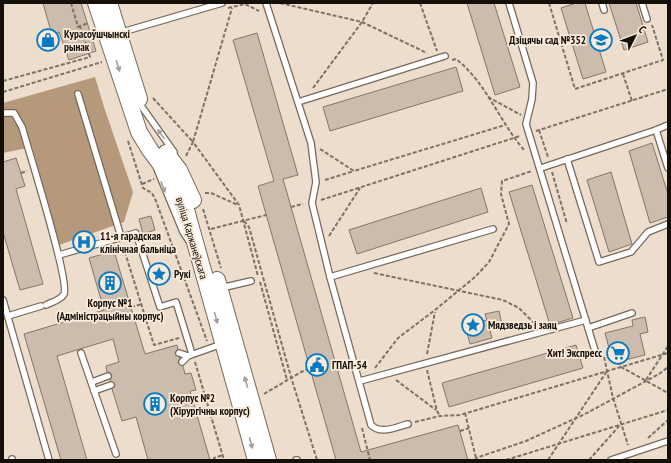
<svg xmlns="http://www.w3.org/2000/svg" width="671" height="463" font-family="'PT Sans Narrow',sans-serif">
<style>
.forest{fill:#b6987a}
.building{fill:#cbbcad;stroke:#847668}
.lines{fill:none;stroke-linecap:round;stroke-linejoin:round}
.lane-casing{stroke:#76685b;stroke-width:8}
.secondary-casing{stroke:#76685b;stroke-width:18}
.path{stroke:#7d7268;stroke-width:2;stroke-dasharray:4 2;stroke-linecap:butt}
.lane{stroke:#fff;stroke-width:5.5}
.secondary{stroke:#fff;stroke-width:16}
.oneway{fill:#a19f9d}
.labels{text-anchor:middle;stroke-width:3.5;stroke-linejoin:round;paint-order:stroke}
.poi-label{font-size:11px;font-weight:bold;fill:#150f0a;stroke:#faeada;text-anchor:start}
.street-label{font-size:11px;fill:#150f0a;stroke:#faeada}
</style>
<rect width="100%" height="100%" fill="#edddcd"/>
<polygon class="forest" points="95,77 104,107 133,192 124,222 59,245 32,147 3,153 3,103"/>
<g class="building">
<polygon points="43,3 81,3 96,51 69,60 59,32 52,35"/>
<polygon points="467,3 494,3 520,87 495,95"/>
<polygon points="576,3 585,3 606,72 583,79 561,8"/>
<polygon points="609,3 636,3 648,42 624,50"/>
<polygon points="257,33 298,175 283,179 361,452 458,425 468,460 336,460 258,186 274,181 233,40"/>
<polygon points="456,67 463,91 330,131 323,107"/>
<polygon points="652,143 668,194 668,217 650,223 629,151"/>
<polygon points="16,158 25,186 16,189 43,284 20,290 3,232 3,162"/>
<polygon points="611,172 632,244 609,252 587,180"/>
<polygon points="532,185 573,318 550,325 509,192"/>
<polygon points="481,188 488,212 357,254 349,230"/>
<polygon points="151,216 155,230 143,234 139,219"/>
<polygon points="114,251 145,354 177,345 178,349 175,353 180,358 178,363 183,366 185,374 191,373 196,390 190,391 210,460 148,460 136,417 122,421 112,389 115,384 110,381 112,375 107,372 106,366 119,362 113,339 57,356 87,460 61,460 24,334 104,310 89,258"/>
<polygon points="499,311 502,324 489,327 492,338 470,344 465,325 487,320 485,314"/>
<polygon points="645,317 648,332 640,334 645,355 613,363 605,333 633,326 632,320"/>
<polygon points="576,345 583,368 449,407 442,383"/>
</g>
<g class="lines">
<g class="lane-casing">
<g id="lane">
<path d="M266,3L311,143L316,182L312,203L330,277L371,425C381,435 396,427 408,424"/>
<polyline points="509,3 533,83 532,99 526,124 596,354"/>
<polyline points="602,3 604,10"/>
<polyline points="642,3 647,19"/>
<polyline points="119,33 222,3"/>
<polyline points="78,94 121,237"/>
<polyline points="298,102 445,56"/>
<polyline points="142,107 174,152"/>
<path d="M3,113H14L22,127C28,149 70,281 64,294C61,300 52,302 46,305"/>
<polyline points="656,130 668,125"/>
<polyline points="567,159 599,262 631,252 648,232 668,224"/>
<polyline points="541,168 656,130 668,168"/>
<polyline points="157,169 183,232 189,241"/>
<polyline points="59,255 136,233 160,307 176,302 192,354"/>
<polyline points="330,277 493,229"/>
<polyline points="221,288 251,281"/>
<polyline points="3,300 49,460"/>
<polyline points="8,316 41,306"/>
<polyline points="588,328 632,313"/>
<polyline points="81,353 116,454"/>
<polyline points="179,353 188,356 182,362"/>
<polyline points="188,356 222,344"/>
<polyline points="360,381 586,320"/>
<polyline points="92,382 108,376"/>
<polyline points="94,391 111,385"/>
<polyline points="12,459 12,460"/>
<polyline points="296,460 297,460"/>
<polyline points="611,460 668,441"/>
</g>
</g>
<g class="secondary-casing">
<g id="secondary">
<polyline points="96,3 139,132 150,150 168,174 186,210 256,460"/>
<polyline points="109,3 139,99"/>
<polyline points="166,153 179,170 193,200"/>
<polyline points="217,280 268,460"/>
</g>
</g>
<g class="path">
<polyline points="71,3 78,27 80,26"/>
<polyline points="280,3 362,22 427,53"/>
<polyline points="420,3 437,51"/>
<polyline points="549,3 575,89 663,60 652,25"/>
<polyline points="228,8 245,4 259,11"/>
<path d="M452,60L456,59C486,82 500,123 525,151"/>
<polyline points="623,74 632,101"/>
<polyline points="3,81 90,57 80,26 88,23"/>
<polyline points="313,88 362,22 373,3"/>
<polyline points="3,92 102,62"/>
<polyline points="488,97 521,115"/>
<polyline points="153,98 193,142 232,8"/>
<polyline points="539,130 548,157"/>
<polyline points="536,131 668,89"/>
<polyline points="128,141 143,188 152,193 156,201 207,341"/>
<polyline points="320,149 354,171 505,125"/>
<polyline points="186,156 193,142 239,205 258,276"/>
<polyline points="552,172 567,224"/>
<polyline points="21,173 27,171"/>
<polyline points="325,180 354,171"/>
<polyline points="142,184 154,179"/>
<polyline points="205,193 211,193 238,205"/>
<polyline points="321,200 520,136"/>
<polyline points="291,207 303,204"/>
<polyline points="203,209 221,268"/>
<polyline points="244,221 249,227 291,377 317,460"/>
<polyline points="211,229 266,215"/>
<polyline points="329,236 360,188"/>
<polyline points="123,246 154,345 179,338"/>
<polyline points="374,273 503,300 519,308 536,325"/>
<polyline points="260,282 287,380"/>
<polyline points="131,307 142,304"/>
<polyline points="427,354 435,312"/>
<polyline points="604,357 613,398 628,445"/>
<polyline points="619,361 621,367 668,393"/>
<polyline points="195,362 224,460"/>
<polyline points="375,368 398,338 435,310 475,277 489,262 509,224 501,194 502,181 532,171"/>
<polyline points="427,370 437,411 440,416"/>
<polyline points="396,380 436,410"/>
<polyline points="646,380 668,346"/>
<polyline points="264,394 301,372 310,368"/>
<polyline points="465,413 476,458"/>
<polyline points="415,422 440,416 460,415 668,353"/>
<polyline points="362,428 370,460"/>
<polyline points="460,431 469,428"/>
<polyline points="648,438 668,420"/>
<polyline points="214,460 214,458 223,455"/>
<polyline points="477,460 476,458 526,441 585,414 659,374 668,367"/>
<polyline points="506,460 668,410"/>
<polyline points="548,460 607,371"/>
<polyline points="589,460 620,425"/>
</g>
<use href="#lane" class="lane"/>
<use href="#secondary" class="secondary"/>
</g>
<defs><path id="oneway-solid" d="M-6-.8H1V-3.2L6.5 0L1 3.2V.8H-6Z"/></defs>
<g class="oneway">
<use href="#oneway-solid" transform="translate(118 66) rotate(72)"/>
<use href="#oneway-solid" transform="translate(161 134) rotate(-126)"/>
<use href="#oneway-solid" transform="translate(163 187) rotate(69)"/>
<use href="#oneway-solid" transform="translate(216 318) rotate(75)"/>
<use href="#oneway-solid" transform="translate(246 382) rotate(-106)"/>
<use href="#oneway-solid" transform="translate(251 443) rotate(74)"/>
</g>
<defs>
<g id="shop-ring" transform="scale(1.15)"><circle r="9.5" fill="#faeada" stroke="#067ac4" stroke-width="1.5"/><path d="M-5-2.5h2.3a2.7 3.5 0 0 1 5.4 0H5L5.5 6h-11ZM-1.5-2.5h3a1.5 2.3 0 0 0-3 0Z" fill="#067ac4"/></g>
<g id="school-ring" transform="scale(1.15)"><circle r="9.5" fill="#faeada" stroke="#067ac4" stroke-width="1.5"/><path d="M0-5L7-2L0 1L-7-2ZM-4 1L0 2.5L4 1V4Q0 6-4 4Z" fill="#067ac4"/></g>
<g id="hospital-ring" transform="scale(1.15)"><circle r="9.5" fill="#faeada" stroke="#067ac4" stroke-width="1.5"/><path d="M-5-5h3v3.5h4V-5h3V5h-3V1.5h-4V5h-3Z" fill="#067ac4"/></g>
<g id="sight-ring" transform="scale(1.15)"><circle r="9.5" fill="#faeada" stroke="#067ac4" stroke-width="1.5"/><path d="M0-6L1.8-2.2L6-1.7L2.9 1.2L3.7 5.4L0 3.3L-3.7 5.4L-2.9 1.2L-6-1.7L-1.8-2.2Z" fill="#067ac4"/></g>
<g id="building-ring" transform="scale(1.15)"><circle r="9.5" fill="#faeada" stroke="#067ac4" stroke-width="1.5"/><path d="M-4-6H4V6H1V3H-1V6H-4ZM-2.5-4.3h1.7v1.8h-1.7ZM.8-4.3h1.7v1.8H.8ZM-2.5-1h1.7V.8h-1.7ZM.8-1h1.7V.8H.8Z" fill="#067ac4"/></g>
<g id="supermarket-ring" transform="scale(1.15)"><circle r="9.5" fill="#faeada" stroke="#067ac4" stroke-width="1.5"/><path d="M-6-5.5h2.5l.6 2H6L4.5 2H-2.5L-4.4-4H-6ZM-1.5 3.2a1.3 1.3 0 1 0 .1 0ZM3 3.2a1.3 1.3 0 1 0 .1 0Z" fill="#067ac4"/></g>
<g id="civic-ring" transform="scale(1.15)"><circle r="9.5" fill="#faeada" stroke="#067ac4" stroke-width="1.5"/><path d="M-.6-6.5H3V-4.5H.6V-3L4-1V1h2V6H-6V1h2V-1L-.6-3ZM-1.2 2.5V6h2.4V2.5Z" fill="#067ac4"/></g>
</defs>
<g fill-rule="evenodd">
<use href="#shop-ring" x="48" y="40"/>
<use href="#school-ring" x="601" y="40"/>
<use href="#hospital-ring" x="84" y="242"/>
<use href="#sight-ring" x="159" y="274"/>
<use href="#building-ring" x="110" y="283"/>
<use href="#sight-ring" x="473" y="325"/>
<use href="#supermarket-ring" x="618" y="353"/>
<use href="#civic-ring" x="317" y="365"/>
<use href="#building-ring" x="155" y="404"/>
</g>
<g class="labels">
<g class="poi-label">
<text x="64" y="38">Курасоўшчынскі<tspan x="64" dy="13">рынак</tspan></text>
<text x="586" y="44" text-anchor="end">Дзіцячы сад №352</text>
<text x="100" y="240">11-я гарадская<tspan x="100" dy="13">клінічная бальніца</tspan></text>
<text x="174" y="278">Рукі</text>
<text x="110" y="307" text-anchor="middle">Корпус №1<tspan x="110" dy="13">(Адміністрацыйны корпус)</tspan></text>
<text x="488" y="329">Мядзведзь і заяц</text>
<text x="602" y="357" text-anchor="end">Хит! Экспресс</text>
<text x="332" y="369">ГПАП-54</text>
<text x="170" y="402">Корпус №2<tspan x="170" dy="13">(Хірургічны корпус)</tspan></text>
</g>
<g class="street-label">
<text transform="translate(192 238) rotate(73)" y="4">вуліца Каржанеўскага</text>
</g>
</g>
<rect width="671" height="463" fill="none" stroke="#150f0a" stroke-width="8"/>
<g transform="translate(635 36) rotate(48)" stroke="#faeada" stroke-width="3" paint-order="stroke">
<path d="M0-3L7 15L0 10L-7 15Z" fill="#150f0a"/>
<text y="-6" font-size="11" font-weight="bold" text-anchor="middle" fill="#150f0a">С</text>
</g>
</svg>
